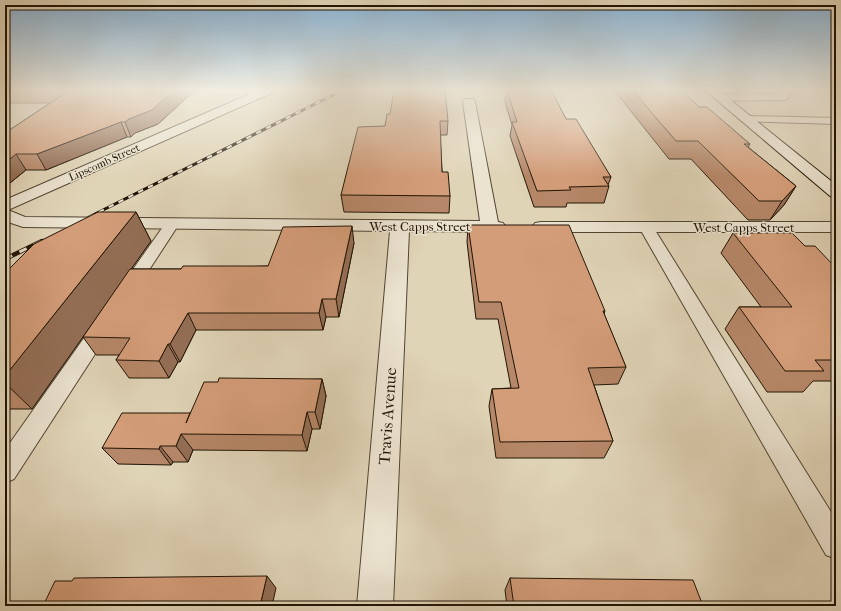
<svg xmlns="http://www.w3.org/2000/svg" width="841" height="611" font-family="'IM FELL French Canon',serif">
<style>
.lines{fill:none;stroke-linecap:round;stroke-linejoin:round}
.service-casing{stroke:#514432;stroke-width:2}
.minor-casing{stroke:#514432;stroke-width:2}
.secondary-casing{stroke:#211405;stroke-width:2}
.service{fill:#ebe3d0;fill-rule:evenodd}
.minor{fill:#ebe3d0;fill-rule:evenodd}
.secondary{fill:#ebe3d0;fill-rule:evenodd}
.rail-far1-casing{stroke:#211405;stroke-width:3}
.rail-casing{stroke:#211405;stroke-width:4.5}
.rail-far1{stroke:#ebe3d0;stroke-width:2;stroke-dasharray:5.5;stroke-linecap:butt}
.rail{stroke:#ebe3d0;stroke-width:3;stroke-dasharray:8;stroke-linecap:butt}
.wall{fill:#b68768;stroke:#211405}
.shaded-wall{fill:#946e55;stroke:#211405}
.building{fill:#d49d79;stroke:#211405}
.labels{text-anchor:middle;stroke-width:3;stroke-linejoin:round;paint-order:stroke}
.far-street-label{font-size:11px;fill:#211405;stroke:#ebe3d0}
.street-label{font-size:13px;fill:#211405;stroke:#ebe3d0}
.near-street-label{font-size:16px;fill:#211405;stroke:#ebe3d0}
</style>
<rect width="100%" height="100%" fill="#e0d4b7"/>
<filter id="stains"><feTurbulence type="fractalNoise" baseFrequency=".005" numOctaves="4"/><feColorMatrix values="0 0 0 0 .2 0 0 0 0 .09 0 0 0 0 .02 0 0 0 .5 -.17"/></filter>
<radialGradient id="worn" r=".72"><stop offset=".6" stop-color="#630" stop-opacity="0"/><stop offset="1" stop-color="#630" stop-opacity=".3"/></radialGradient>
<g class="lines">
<g class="service-casing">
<g id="service">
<polygon points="738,90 747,90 753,94 780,94 777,90 787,90 791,94 787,99 784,100 719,101 714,98 719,95 741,94"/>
<polygon points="745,116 836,118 836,124 741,121 740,119 741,117"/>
<polygon points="172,220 177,221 179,224 134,293 128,295 122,293 119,289 122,285 167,221"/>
<polygon points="646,223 651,224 653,227 836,520 836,559 826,555 639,227 641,224"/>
<polygon points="103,319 110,321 112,326 110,331 14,479 5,483 5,450 96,321"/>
</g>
</g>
<g class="minor-casing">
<g id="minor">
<polygon points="259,90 275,90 274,92 8,210 25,217 480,221 463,102 465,99 473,99 475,102 498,222 503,223 506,227 503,231 497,232 409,231 393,606 357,606 390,231 23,227 5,221 5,200"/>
<polygon points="541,222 836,222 836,232 541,232 535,231 532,227 535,223"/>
</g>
</g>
<g class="secondary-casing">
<polygon id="secondary" points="705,90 718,90 836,185 836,198 830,196"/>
</g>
<use href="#service" class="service"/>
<use href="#minor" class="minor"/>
<use href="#secondary" class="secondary"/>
<g class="rail-far1-casing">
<polyline id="rail-far1" points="89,217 343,90"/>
</g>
<g class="rail-casing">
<polyline id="rail" points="5,259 42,241"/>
</g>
<use href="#rail-far1" class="rail-far1"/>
<use href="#rail" class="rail"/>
</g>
<g class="wall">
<polygon points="5,90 195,90 158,124 135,133 131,137 127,137 46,170 26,170 5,187 5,133 50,103 5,103"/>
<polygon points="506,90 551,90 566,119 611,177 608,185 609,186 604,203 567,203 566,207 534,207 510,136 512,125 505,102"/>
<polygon points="614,90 681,90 699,107 750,144 748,147 796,186 784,205 770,220 748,220 691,159 669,159"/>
<polygon points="390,114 448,121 447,135 440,135 442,172 450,196 449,213 344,212 341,195 385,126"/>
<polygon points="136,212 151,241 131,269 181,269 268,266 354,243 339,317 326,317 323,330 196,330 180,362 178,362 169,378 129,378 116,360 119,355 96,355 83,337 89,328 32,409 7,409 5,412 5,273"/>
<polygon points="468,225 605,311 604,314 626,367 618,384 594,385 613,441 604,458 496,458 489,406 492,389 511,388 498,319 476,319 467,242"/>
<polygon points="733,233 805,246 836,268 836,381 813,381 803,392 767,392 725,329 739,307 761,307 721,253"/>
<polygon points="322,379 326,396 320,429 312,429 307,451 193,450 188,462 173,462 171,465 118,464 102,448 190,413 218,382"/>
<polygon points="510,578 703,606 507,606 505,590"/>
</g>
<g class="shaded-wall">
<polygon points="175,90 195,90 158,124 135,133 131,137 125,122 129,119"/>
<polygon points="121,122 127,137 46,170 37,154"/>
<polygon points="16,154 26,170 5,187 5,163"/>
<polygon points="796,186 784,205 770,220 782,201"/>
<polygon points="136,212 151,241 32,409 5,383 5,376"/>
<polygon points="352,226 354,243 339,317 336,299"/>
<polygon points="322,299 326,317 323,330 319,313"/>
<polygon points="188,313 196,330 180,362 170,344"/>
<polygon points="168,344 178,362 169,378 159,361"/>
<polygon points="322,379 326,396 320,429 315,412"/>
<polygon points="307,412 312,429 307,451 302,435"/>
<polygon points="181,434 193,450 188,462 176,446"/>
<polygon points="160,446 173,462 171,465 159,449"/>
<polygon points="267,576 276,588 272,606 260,606"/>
</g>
<g class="building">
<polygon points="70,90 175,90 152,110 129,119 125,122 121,122 37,154 16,154 5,163 5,133"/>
<polygon points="394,90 445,90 448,121 440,121 442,172 448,172 450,196 341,195 358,127 385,126 387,114 390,114"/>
<polygon points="507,90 551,90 566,119 576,119 611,177 603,177 609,186 569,187 571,190 537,191 512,122 517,122"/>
<polygon points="632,90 681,90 699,107 707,107 750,144 744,144 796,186 782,201 759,201 698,141 676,141"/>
<polygon points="98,212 136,212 5,376 5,273 34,244"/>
<polygon points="468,225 569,225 605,311 603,311 626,367 588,368 613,441 500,442 492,389 519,388 501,302 479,302"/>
<polygon points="352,226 336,299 322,299 319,313 188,313 170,344 168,344 159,361 116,360 130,338 83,337 130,269 181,269 183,266 268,266 283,227"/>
<polygon points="733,233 792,233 805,246 815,246 836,268 836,360 815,360 824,371 785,371 739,307 792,307"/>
<polygon points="219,378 322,379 315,412 307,412 302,435 181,434 176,446 160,446 159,449 102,448 122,413 190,413 186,423 204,382 218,382"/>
<polygon points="267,576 260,606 43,606 55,581 72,581 74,578"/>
<polygon points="510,578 693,580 703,606 514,606"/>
</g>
<linearGradient id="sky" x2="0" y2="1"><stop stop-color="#89b4d6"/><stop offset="0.51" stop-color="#f1ecdf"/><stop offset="1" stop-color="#f1ecdf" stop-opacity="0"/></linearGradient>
<rect width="841" height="176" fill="url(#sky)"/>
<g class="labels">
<g class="far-street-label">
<text transform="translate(104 162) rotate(-24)" y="4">Lipscomb Street</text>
</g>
<g class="street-label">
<text x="420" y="231">West Capps Street</text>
<text x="744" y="232">West Capps Street</text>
</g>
<g class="near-street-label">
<text transform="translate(387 416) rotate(-86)" y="6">Travis Avenue</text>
</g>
</g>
<rect width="841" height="611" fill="none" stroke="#e0d4b7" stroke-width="20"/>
<rect x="6" y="6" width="829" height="599" fill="none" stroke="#211405" stroke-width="2"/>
<rect x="10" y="10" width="821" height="591" fill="none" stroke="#211405"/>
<rect width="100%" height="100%" filter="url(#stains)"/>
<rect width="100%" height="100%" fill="url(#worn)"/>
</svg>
